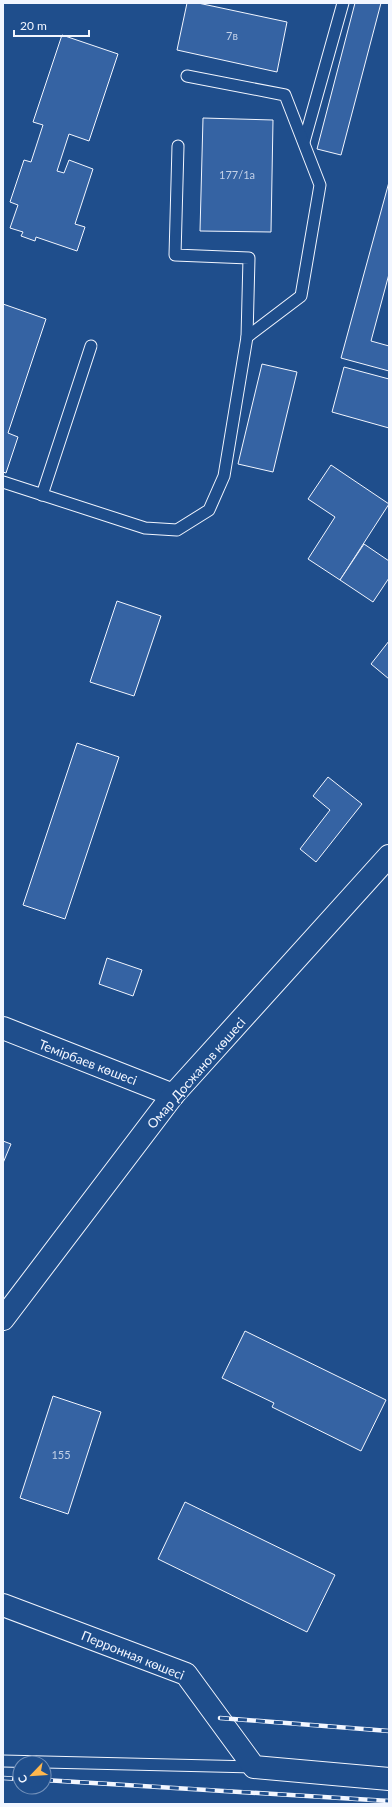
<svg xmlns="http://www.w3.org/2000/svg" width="392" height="1807" font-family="Lato,sans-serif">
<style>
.building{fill:#3563a3;stroke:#f2f6ff}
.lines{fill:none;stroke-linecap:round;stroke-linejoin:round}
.lane-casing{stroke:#f2f6ff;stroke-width:13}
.street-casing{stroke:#f2f6ff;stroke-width:24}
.secondary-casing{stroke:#f2f6ff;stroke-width:24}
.lane{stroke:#1f4e8c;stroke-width:11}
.street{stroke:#1f4e8c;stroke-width:22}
.secondary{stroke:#1f4e8c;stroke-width:22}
.rail-casing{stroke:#f2f6ff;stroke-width:4.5}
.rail{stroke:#1f4e8c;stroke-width:3;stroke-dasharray:9;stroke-linecap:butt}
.labels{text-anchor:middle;stroke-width:3;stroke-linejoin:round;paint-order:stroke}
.number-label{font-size:11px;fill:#c3d1e8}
.street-label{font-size:13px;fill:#f2f6ff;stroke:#1f4e8c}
</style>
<rect width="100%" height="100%" fill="#1f4e8c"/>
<g class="building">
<polygon points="187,3 198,3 287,22 277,72 177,50"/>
<polygon points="355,3 381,3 341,155 317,149"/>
<polygon points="62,35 118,54 89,141 69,134 57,171 64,173 69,160 93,169 75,224 85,227 77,251 36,237 35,241 21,236 23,232 10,228 18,205 10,202 24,160 31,162 43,125 33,122"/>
<polygon points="203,118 273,120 271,232 200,231"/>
<polygon points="389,182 389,274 371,341 389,346 389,371 341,358"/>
<polygon points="3,304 46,319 8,433 18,437 6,473 3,472"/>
<polygon points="262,364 297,372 273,472 238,464"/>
<polygon points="344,367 389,379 389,428 332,412"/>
<polygon points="331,465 389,504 340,580 308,559 335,517 308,499"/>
<polygon points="364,544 389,561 389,578 373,602 340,580"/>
<polygon points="117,601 161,616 134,696 90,682"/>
<polygon points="389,641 389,679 371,664"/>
<polygon points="77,743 119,757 65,919 23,905"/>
<polygon points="328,777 362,804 316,862 300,849 330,810 313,796"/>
<polygon points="107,958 142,970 133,996 99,984"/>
<polygon points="3,1141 11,1144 3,1163"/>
<polygon points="245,1331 386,1400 361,1451 272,1407 274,1403 222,1378"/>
<polygon points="53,1396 101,1412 68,1514 20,1498"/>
<polygon points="185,1502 335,1575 307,1632 158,1559"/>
</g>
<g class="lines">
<g class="lane-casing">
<g id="lane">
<polyline points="304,142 343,3"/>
<polyline points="178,146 175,255 249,258 247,337"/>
<polyline points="3,482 145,528 177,530 209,510 224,476 247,337 301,296 320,185 285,95 187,76"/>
<polyline points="42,495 91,346"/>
<polyline points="3,1761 254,1767"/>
</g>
</g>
<g class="street-casing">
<polyline id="street" points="3,1605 186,1674 254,1767 389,1779"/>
</g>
<g class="secondary-casing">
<g id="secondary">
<polyline points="3,1028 173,1095"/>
<polyline points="3,1319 173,1095 389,856"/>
</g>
</g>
<use href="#lane" class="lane"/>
<use href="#street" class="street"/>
<use href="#secondary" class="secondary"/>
<g class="rail-casing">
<g id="rail">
<polyline points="220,1718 389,1731"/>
<polyline points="3,1778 20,1779"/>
<polyline points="44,1780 389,1801"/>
</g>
</g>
<use href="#rail" class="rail"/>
</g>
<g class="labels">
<g class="number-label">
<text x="232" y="40">7в</text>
<text x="237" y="179">177/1а</text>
<text x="61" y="1459">155</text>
</g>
<g class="street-label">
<text transform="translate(88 1062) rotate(21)" y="5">Темірбаев көшесі</text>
<text transform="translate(196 1073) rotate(-49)" y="5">Омар Досжанов көшесі</text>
<text transform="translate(133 1655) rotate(22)" y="5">Перронная көшесі</text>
</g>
</g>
<rect width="392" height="1807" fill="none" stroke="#f2f6ff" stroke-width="8"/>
<g transform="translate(32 1775) rotate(245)"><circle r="19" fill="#1f4e8c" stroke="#7391ba"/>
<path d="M0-3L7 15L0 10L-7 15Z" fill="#ffb74d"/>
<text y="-6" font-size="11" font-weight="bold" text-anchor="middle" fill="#f2f6ff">С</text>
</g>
<path d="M14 30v6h75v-6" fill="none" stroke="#f2f6ff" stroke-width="2"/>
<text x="20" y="30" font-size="12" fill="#f2f6ff" stroke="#1f4e8c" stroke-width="3" paint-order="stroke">20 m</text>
</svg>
